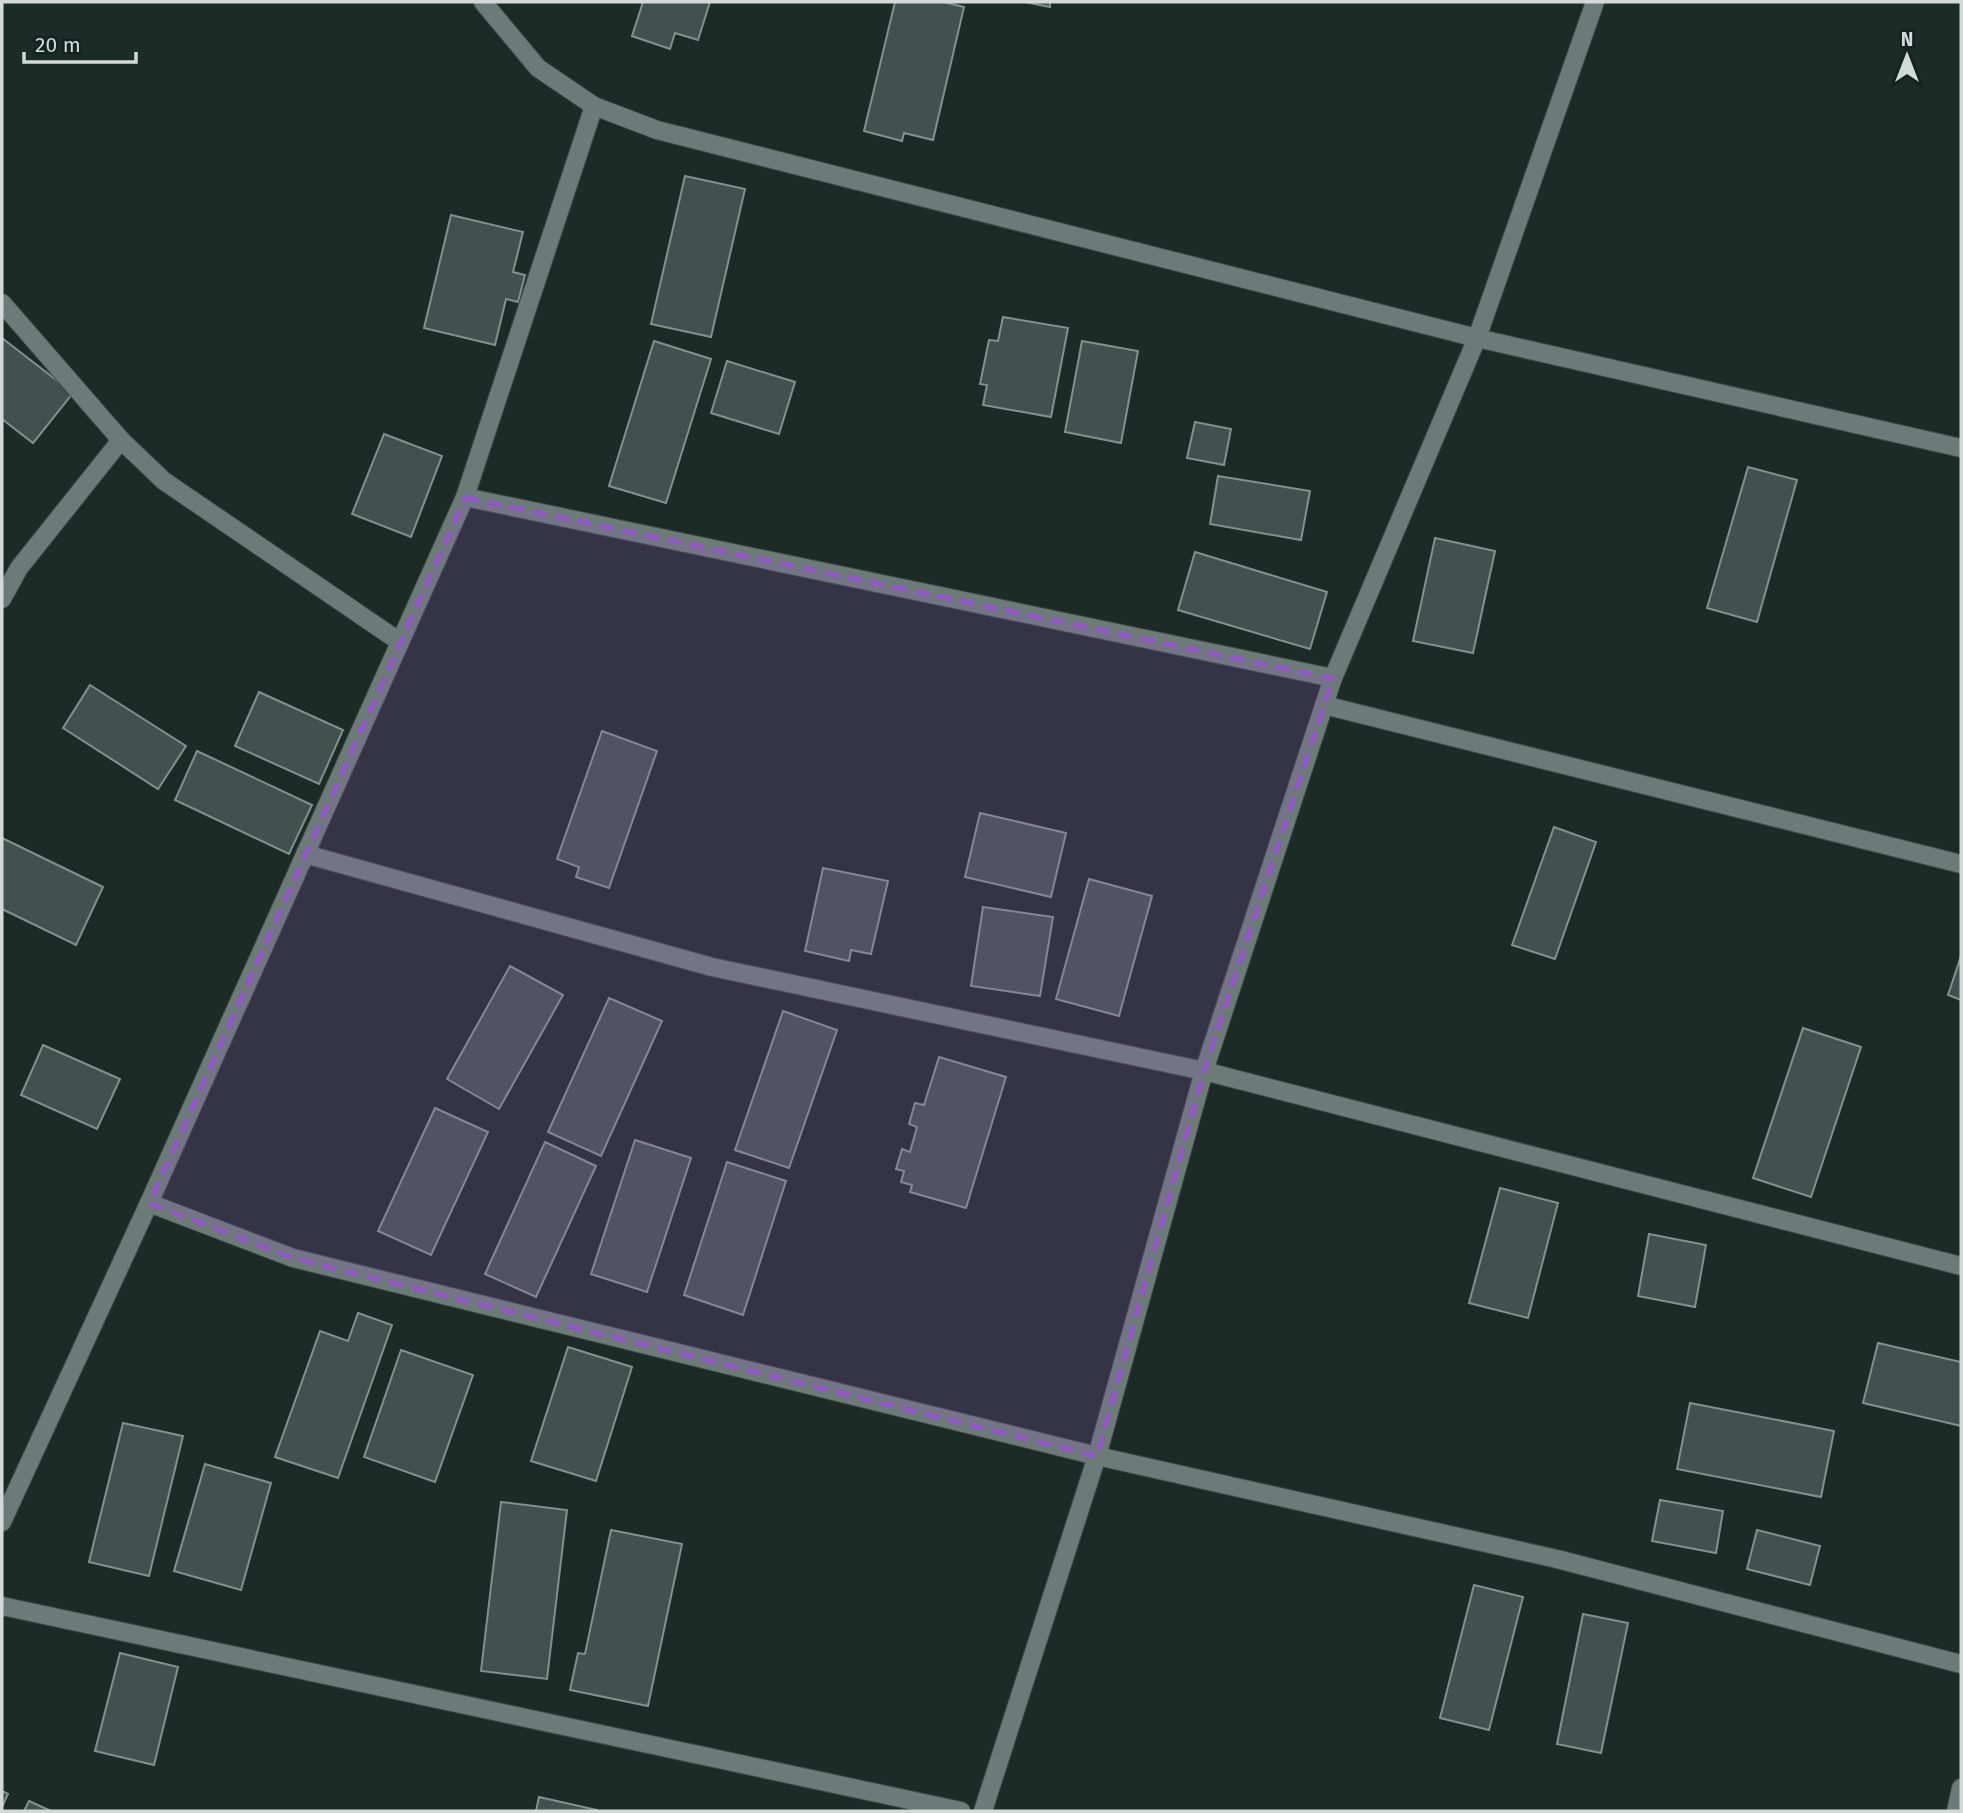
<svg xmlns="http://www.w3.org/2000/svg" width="1963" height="1813" font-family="'Fira Sans',sans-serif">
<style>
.building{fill:#42514d;stroke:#82918d;stroke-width:2}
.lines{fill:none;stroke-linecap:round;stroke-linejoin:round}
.street-casing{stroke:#3c4744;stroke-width:20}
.street{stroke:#6c7b77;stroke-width:18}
.marked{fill:#9158c5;fill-opacity:0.2;stroke:#9158c5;stroke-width:5;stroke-dasharray:14 9;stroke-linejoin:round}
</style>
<rect width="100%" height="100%" fill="#1d2b27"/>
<g class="building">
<polygon points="643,2 710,2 698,40 675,33 670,49 632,36"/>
<polygon points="895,2 944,2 964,7 933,140 904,133 902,141 864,131"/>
<polygon points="1025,2 1050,2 1050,7"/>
<polygon points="685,176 745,189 711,337 651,324"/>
<polygon points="451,215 523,232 513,272 525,275 518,302 506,299 495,345 424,328"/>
<polygon points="1003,317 1068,328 1051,417 983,405 987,385 980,384 989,340 998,341"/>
<polygon points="2,338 73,393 33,443 2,419"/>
<polygon points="654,341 711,359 666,503 609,486"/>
<polygon points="1082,341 1138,351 1121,443 1065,432"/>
<polygon points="727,361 795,382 779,434 711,413"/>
<polygon points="1195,422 1231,429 1224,465 1187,458"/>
<polygon points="384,434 442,456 411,537 352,514"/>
<polygon points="1748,467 1797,480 1757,622 1707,608"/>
<polygon points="1218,476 1310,491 1301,540 1210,524"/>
<polygon points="1435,538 1495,551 1473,653 1413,641"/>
<polygon points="1195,552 1327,592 1310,649 1178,610"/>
<polygon points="90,685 186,746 158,789 63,728"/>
<polygon points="259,692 343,730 319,784 235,746"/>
<polygon points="602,731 657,751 609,888 576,877 579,867 557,859"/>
<polygon points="197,751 312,805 289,854 175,800"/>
<polygon points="980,813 1066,833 1051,897 965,877"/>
<polygon points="1554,827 1596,842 1555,959 1512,945"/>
<polygon points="2,838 103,887 76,945 2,909"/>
<polygon points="823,868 888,881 871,954 851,950 849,961 805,951"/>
<polygon points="1089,879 1152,896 1119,1016 1056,999"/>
<polygon points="983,907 1053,917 1040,996 971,986"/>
<polygon points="1961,956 1961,1000 1948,995"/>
<polygon points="510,966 563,995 499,1109 447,1079"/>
<polygon points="609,998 662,1021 601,1156 548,1132"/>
<polygon points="783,1011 837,1030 789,1168 735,1150"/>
<polygon points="1803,1028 1861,1047 1811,1197 1753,1178"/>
<polygon points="43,1045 120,1079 97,1129 21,1095"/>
<polygon points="939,1057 1006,1077 966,1208 910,1192 912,1185 901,1182 904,1171 896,1169 902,1149 910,1152 917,1127 909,1124 915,1103 924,1105"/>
<polygon points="435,1108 488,1132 431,1255 378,1231"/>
<polygon points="635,1140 691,1158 647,1292 591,1274"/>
<polygon points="545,1142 596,1166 536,1297 485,1274"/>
<polygon points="727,1162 786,1181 743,1315 684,1295"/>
<polygon points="1500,1188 1558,1203 1528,1318 1469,1303"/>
<polygon points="1649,1234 1706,1245 1695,1307 1638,1296"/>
<polygon points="358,1313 392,1325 338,1478 275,1457 320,1331 348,1341"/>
<polygon points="1878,1343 1961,1362 1961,1426 1863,1403"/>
<polygon points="568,1347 632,1367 596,1481 531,1461"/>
<polygon points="401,1350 473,1375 435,1482 364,1457"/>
<polygon points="1690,1403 1834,1431 1821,1497 1677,1469"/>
<polygon points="123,1423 183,1436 149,1576 89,1562"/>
<polygon points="205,1464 271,1483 241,1590 174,1571"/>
<polygon points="1660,1500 1723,1511 1716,1553 1652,1541"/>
<polygon points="501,1502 567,1510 547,1679 481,1671"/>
<polygon points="611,1530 682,1544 648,1706 570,1690 578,1653 585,1654"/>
<polygon points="1757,1530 1820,1546 1810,1585 1747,1569"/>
<polygon points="1474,1585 1523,1597 1489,1730 1440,1718"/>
<polygon points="1583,1614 1628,1623 1601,1753 1557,1744"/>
<polygon points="120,1653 178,1667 154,1765 95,1751"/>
<polygon points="2,1791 8,1794 2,1807"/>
<polygon points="539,1797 597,1810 597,1811 536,1811"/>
<polygon points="29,1801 51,1811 24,1811"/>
</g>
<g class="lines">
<g class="street-casing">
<g id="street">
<polyline points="483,2 538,68 594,106 657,130 1477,338 1961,448"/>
<polyline points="2,303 121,440"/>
<polyline points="465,497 1333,678"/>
<polyline points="2,599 19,568 121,440 164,481 400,642"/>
<polyline points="1324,705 1961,864"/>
<polyline points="305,854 712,967 1204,1071 1961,1266"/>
<polyline points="149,1203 293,1258 1097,1456 1557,1559 1961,1664"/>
<polyline points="2,1522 149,1203 465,497 594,106"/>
<polyline points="2,1606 961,1811"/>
<polyline points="983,1811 1097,1456 1204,1071 1333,678 1477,338 1595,2"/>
<polyline points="1956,1811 1961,1788"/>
</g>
</g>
<use href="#street" class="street"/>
</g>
<path class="marked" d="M465,497L1333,678L1204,1071L1097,1456L293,1258L149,1203Z"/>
<rect width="1963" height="1813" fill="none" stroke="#d2dad8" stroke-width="7"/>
<g transform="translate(1907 56)" stroke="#14211e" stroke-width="5" paint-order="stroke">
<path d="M0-5L12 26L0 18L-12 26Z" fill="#d2dad8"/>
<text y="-10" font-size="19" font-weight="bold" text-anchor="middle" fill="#d2dad8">N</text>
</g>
<path d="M24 52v10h112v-10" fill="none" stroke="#d2dad8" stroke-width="3.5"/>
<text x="35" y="52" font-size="21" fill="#d2dad8" stroke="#14211e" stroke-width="5" paint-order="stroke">20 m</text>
</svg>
